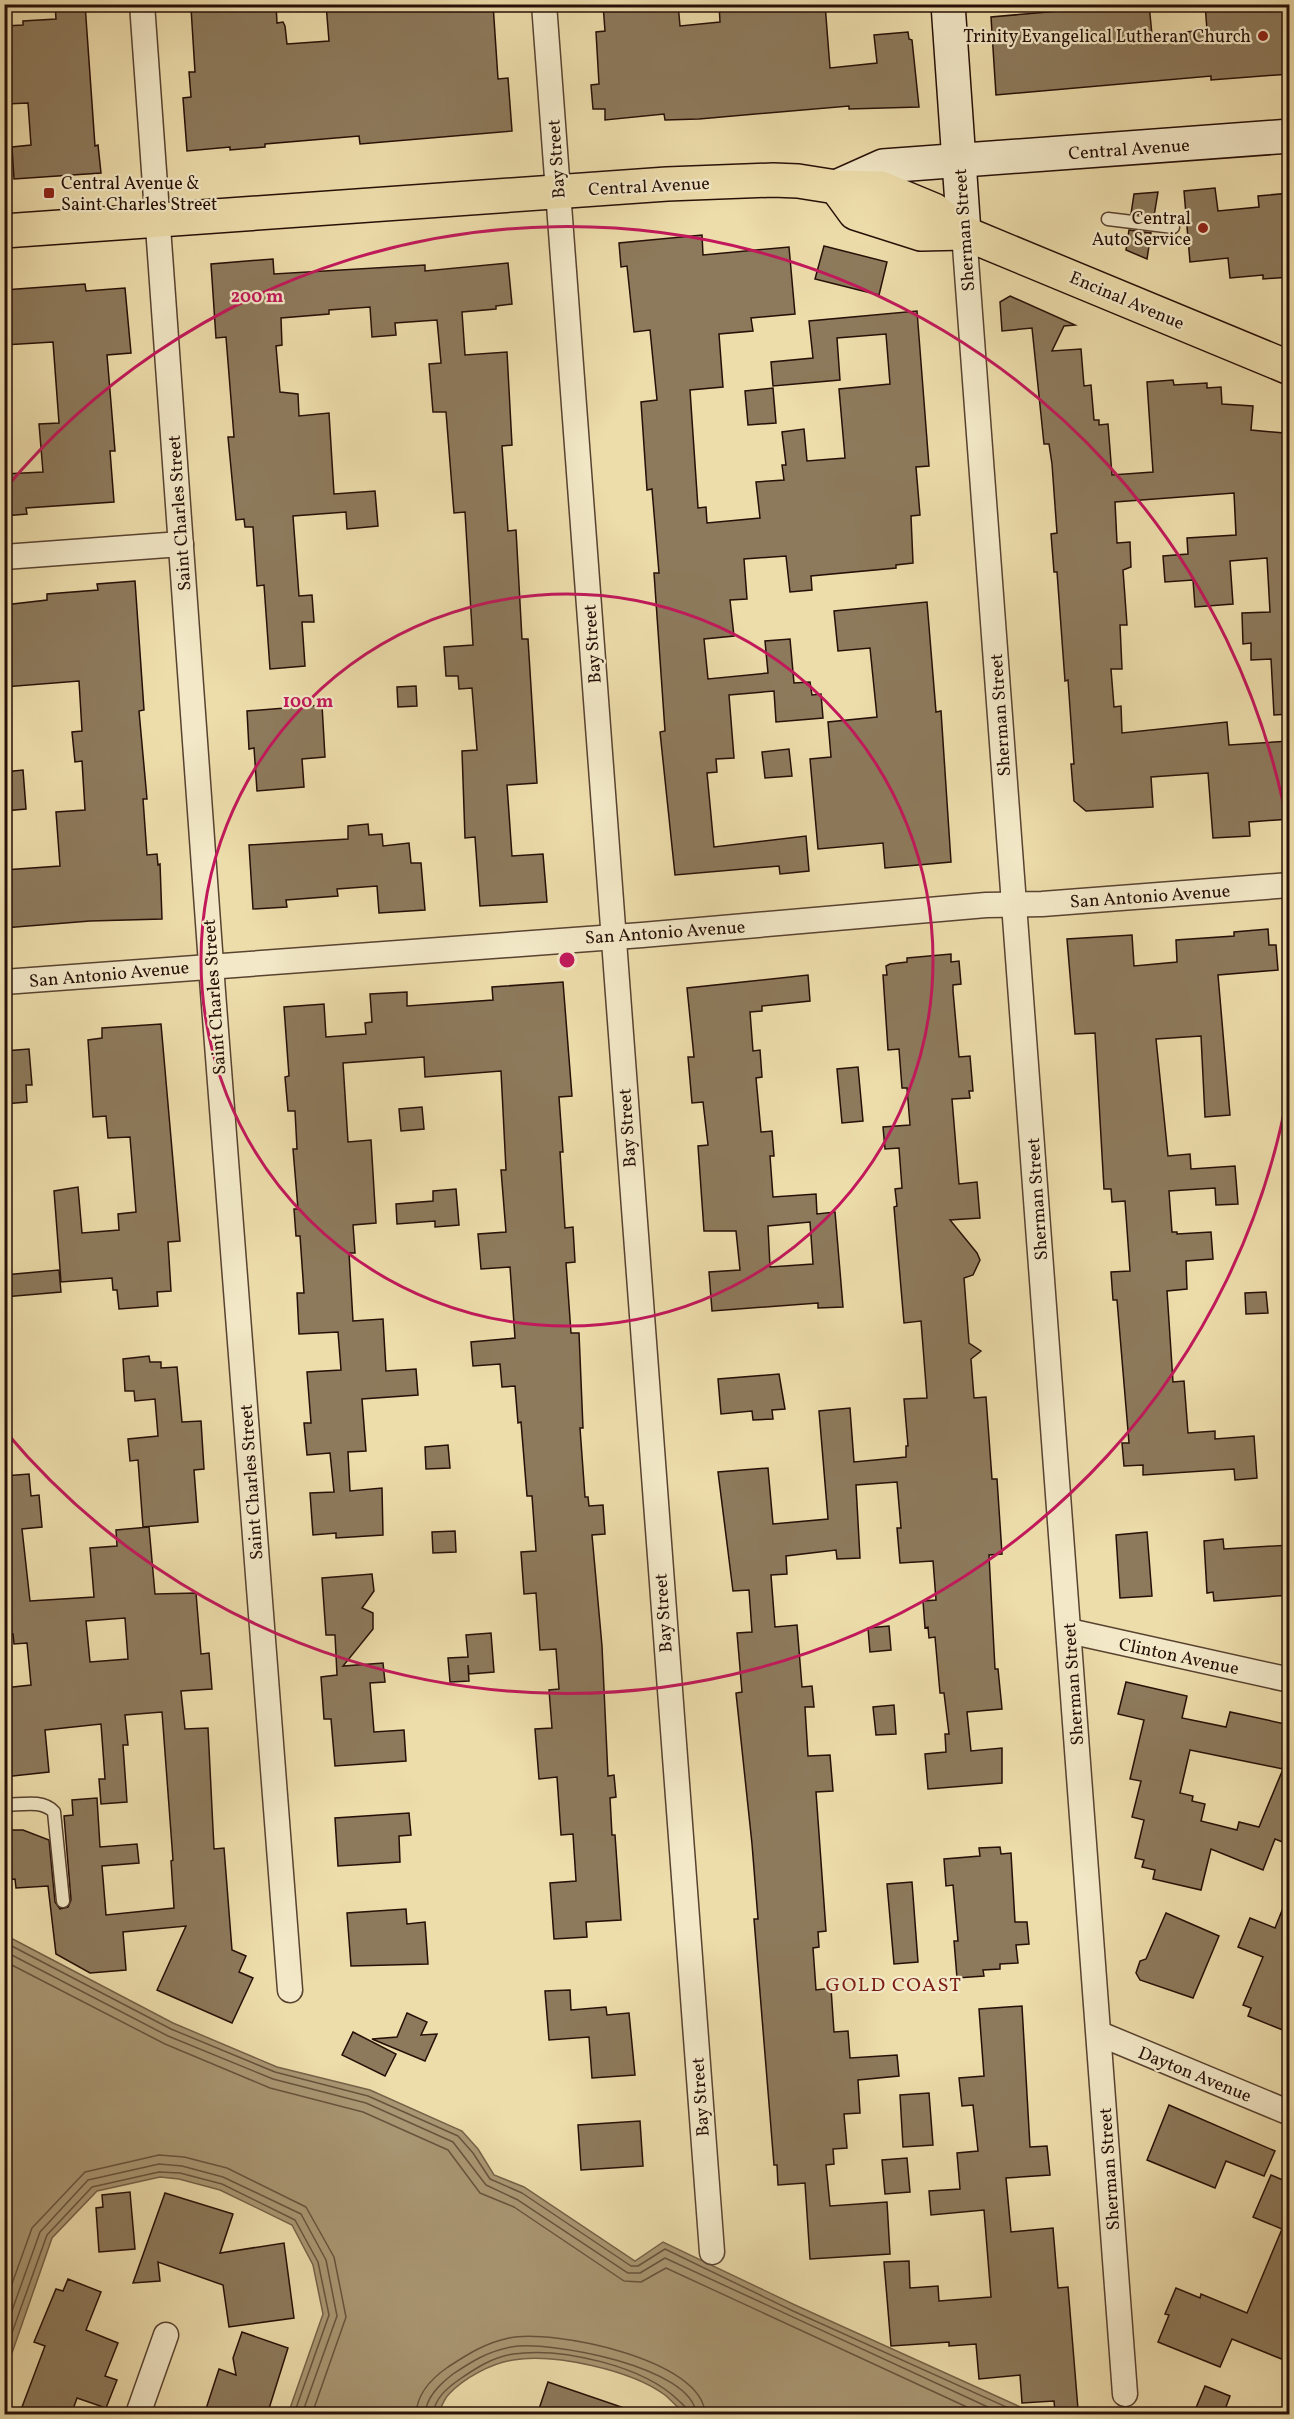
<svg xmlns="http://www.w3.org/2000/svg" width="1294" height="2419" font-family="Vollkorn,serif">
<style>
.water{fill:#a99773;stroke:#756148;stroke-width:1.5}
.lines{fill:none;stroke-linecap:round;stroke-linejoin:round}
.shore{stroke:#68533d;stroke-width:1.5}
.building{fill:#8d7a5c;stroke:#260f07;stroke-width:1.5;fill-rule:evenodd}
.lane-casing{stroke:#584230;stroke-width:15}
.street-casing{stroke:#584230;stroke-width:27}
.secondary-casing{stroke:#260f07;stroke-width:36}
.primary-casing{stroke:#260f07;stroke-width:36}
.lane{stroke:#f3e9c8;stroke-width:12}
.street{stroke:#f3e9c8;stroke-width:24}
.secondary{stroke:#f3e9c8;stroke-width:33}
.primary{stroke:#edddab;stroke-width:33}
.ring{fill:none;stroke:#c2185b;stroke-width:3}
.poi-dot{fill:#8f2418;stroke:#f3e9c8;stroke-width:2}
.labels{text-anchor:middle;stroke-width:4.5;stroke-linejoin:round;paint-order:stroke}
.poi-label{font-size:18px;fill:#260f07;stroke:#f3e9c8;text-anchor:end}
.street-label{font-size:18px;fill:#260f07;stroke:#f3e9c8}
.neighbourhood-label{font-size:20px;letter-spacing:1.5px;fill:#7a1f14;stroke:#f3e9c8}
.centre{fill:#c2185b;stroke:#f3e9c8;stroke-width:3}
.ring-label{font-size:18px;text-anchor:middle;font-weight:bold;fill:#c2185b;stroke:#f3e9c8;stroke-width:4.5;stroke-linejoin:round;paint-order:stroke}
</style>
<rect width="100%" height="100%" fill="#edddab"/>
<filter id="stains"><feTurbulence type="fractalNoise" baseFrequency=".00333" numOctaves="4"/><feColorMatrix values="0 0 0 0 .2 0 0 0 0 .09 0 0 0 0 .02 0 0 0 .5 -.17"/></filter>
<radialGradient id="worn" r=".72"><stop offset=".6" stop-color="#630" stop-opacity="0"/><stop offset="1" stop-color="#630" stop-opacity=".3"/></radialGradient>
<path class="water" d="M5,1935L173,2023L277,2067L370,2090L462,2131L478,2149L494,2175L524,2187L635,2261L663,2242L795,2305L1036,2414H685C678,2408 672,2401 665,2395C631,2370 554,2353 513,2360C492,2363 464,2378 449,2394C444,2399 441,2408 438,2414H288L323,2314L313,2265L292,2225L220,2190L179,2179L160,2177L97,2191L52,2238L5,2373Z"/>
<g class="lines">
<g class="shore">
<polyline points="4,1942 171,2029 275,2072 368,2096 458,2136 473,2153 490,2179 522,2193 631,2266 638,2266 665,2249 793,2311 1022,2414"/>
<polyline points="4,1951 168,2036 273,2079 366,2103 453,2142 486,2185 518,2200 628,2273 640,2273 665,2258 1003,2414"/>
<polyline points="4,1961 165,2044 270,2088 363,2112 448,2150 480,2193 514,2207 624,2281 641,2282 666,2268 982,2414"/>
<polyline points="4,2306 32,2228 85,2172 159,2155 184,2157 227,2168 306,2207 334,2257 346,2317 312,2414"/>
<polyline points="4,2333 40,2232 88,2180 159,2164 182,2166 223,2177 301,2214 326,2260 337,2316 302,2414"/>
<polyline points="4,2355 47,2235 92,2187 159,2172 180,2173 222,2184 295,2220 318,2262 329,2315 294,2414"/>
<path d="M416,2414C417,2394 432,2378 448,2367C468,2354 485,2343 509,2338C552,2329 703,2359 705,2414"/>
<path d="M425,2414C426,2397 440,2384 453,2374C471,2362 488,2351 511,2347C549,2340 693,2367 696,2414"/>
<path d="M433,2414C435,2398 447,2388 460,2379C476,2368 493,2357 513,2354C562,2347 643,2366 678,2400C683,2405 688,2408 688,2414"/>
</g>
</g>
<g class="building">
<polygon points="55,4 85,4 95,146 98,145 101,173 14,179 12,147 31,145 28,103 6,104 5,26 23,25 23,21 56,19"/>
<polygon points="232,4 276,4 277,23 283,22 285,26 287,44 329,41 326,4 493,4 498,79 508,78 512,131 360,144 359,136 265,144 265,147 230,150 230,147 187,151 183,98 191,97 189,72 195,72 191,8"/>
<polygon points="603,4 678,4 680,26 720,22 719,4 825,4 830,68 877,63 874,35 908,32 909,39 912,40 919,107 849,109 849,106 699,119 665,120 664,114 605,120 605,109 593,109 591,85 599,84 596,32 605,31"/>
<polygon points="1081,4 1149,4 1152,35 1207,30 1205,4 1290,4 1290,74 1211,80 1211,76 996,95 991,17 1082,9"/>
<polygon points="1215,188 1218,211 1259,207 1258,196 1290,193 1290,277 1263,279 1263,275 1230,278 1228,258 1190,262 1184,191"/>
<polygon points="1158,192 1154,216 1131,214 1134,194"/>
<polygon points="1129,230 1151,233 1147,259 1126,250"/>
<polygon points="702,235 703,255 789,247 795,314 751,318 753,331 719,334 723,387 690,390 698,508 706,507 707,523 760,518 756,482 784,480 782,465 786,465 782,432 804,429 807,461 845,458 839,389 890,384 886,334 837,338 840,380 773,386 771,362 813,358 809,321 917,311 929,466 916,467 920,515 911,516 913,563 896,565 896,568 811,576 812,590 790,592 786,556 744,559 747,599 730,600 734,636 704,639 708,679 768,673 765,641 790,639 794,683 810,682 812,695 821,694 823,718 776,722 774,691 729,695 734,758 716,759 717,772 707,773 714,847 806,836 809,871 780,874 779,866 675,875 660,732 665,731 654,573 659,573 652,489 647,490 641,402 657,400 650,330 634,332 627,266 621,267 619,243"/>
<polygon points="824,246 887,262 879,295 815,279"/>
<polygon points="273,259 274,274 425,265 425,271 508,263 512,304 496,306 496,309 462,312 465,355 507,352 512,445 502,446 508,531 516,530 522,639 528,639 537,783 507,785 512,856 543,854 547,902 480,906 475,837 465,838 462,751 477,750 472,688 459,689 458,676 446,676 444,647 473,645 465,512 454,513 446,412 433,412 429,364 441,363 437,320 395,323 396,335 372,337 370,307 329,310 329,314 281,318 282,345 276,346 280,392 298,394 299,416 329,413 334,494 375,491 378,526 347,529 346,512 293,516 299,596 312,595 314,622 302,622 305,666 270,669 264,585 257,586 253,527 245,527 244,519 236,520 228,437 234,437 226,337 216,338 211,264"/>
<polygon points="85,284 86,291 125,288 131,353 107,355 115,451 110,451 114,502 26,508 27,514 4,516 4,474 43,472 39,424 59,423 53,342 4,345 4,290"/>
<polygon points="1010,296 1075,325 1064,326 1052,351 1081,349 1084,386 1091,385 1094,420 1099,420 1099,425 1108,424 1112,475 1153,472 1147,382 1173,380 1174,385 1207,383 1207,388 1221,387 1222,404 1253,406 1251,430 1284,433 1283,437 1290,438 1290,714 1274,715 1271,659 1251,660 1251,643 1243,644 1242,613 1270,612 1267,558 1230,561 1233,604 1195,607 1193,580 1165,582 1163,556 1188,554 1187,538 1236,535 1234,493 1115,502 1117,543 1130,542 1131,567 1123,570 1127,625 1120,625 1122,669 1111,669 1114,707 1121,706 1122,733 1227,722 1229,745 1290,741 1290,819 1249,822 1250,836 1213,838 1208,773 1151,777 1153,807 1086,811 1074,801 1071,764 1074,764 1068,680 1065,681 1057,572 1054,572 1051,534 1057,533 1052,464 1049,444 1044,444 1032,328 1002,331 1000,302"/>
<polygon points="773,388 776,423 748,425 745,391"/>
<polygon points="135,581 144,710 139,711 147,799 143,799 147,855 157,854 158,865 160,864 162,919 90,921 4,928 4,870 60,866 56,812 85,810 82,761 75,762 72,732 82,731 79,681 4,687 4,605 47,600 47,594 98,590 97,584"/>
<polygon points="927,602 936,712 941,711 951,862 885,868 883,843 818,849 810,759 831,757 828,722 877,717 870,648 838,651 834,611"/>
<polygon points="416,686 417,706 398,707 397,687"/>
<polygon points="322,705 325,757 302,759 304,787 257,791 254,748 249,749 247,711"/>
<polygon points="789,749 792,776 765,778 762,752"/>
<polygon points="23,770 26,809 4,811 4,772"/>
<polygon points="368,824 369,835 382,834 383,846 409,843 411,863 421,863 425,910 379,913 377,886 337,889 338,896 286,900 287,907 253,909 249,845 348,839 348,826"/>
<polygon points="1268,929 1269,945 1276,945 1278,970 1218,975 1230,1115 1205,1117 1201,1036 1156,1039 1168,1156 1190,1154 1191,1169 1235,1166 1238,1204 1216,1205 1215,1188 1169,1191 1172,1232 1177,1232 1177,1234 1211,1232 1213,1259 1186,1261 1187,1289 1167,1291 1173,1382 1184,1381 1188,1433 1215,1431 1215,1439 1254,1436 1257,1478 1235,1480 1234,1469 1143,1475 1143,1465 1124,1466 1122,1443 1129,1443 1117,1300 1113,1300 1111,1272 1130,1271 1125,1201 1112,1202 1111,1189 1104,1189 1095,1033 1075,1034 1067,939 1132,935 1134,966 1177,962 1176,940 1234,936 1234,932"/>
<polygon points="951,954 951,962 959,961 961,984 953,985 953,991 959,1057 970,1056 973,1091 969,1091 970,1098 952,1099 959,1184 977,1182 980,1218 950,1220 977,1253 980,1260 973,1275 964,1278 969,1343 981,1351 971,1359 974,1398 986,1397 992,1479 997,1479 1002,1554 989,1555 995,1669 998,1669 1002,1709 967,1712 971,1751 1002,1748 1002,1783 928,1789 925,1754 946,1752 945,1734 949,1734 944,1693 940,1693 935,1637 929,1638 928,1627 925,1628 923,1601 936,1600 933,1561 900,1563 897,1528 901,1528 897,1482 856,1485 860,1558 837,1559 836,1550 786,1556 787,1574 771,1575 775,1627 797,1625 802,1687 812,1686 814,1707 805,1707 808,1756 830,1755 833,1791 816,1792 826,1931 818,1932 819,1947 813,1948 816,1990 831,1988 834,2032 848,2031 850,2058 897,2055 899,2076 858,2080 860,2113 844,2114 847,2148 833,2149 834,2164 826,2165 830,2206 887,2202 890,2254 810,2259 805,2183 778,2185 777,2165 774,2165 754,1919 758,1919 752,1844 736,1693 742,1692 737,1633 752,1632 749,1590 733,1591 718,1472 768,1468 773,1524 828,1519 819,1411 850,1408 854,1462 906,1457 906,1446 908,1446 904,1399 927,1398 921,1321 904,1323 894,1207 897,1206 895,1189 902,1188 899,1148 885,1149 883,1127 910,1125 907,1088 902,1088 899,1049 888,1050 883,975 887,975 886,966 890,964 907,962 907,958"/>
<path d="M808,975L810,1001L762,1006V1011L750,1012L753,1051L760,1050L762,1077L756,1078L761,1132L772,1131L774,1156H770L773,1197L816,1194L817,1214L835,1212L843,1307L818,1308V1303L712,1311L709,1272L740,1270L736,1231H704L698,1146L708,1145L703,1102L692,1103L688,1057H694L687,988ZM810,1222L813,1264L770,1267L768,1226Z"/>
<polygon points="563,982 572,1096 559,1097 563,1152 560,1152 565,1228 573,1227 575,1262 566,1263 571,1333 579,1333 583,1428 580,1428 585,1497 588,1497 589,1506 603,1505 605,1534 592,1535 602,1646 608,1776 614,1775 616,1797 610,1798 612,1835 615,1835 621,1920 586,1922 587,1937 554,1939 550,1883 576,1881 573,1834 561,1835 557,1777 539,1779 535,1729 552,1728 549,1690 559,1689 556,1649 540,1650 536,1593 524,1594 521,1552 536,1551 532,1496 527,1496 521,1422 518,1423 515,1386 502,1387 500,1364 473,1366 471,1342 515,1338 510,1267 481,1269 478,1234 506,1232 501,1170 506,1170 501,1071 425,1077 424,1057 343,1063 348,1142 371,1140 376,1223 353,1225 355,1253 349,1253 353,1321 383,1319 386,1371 416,1369 418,1395 362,1399 366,1451 348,1452 350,1491 382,1488 383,1535 336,1538 336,1533 313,1535 310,1493 334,1492 330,1453 307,1455 304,1423 311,1423 307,1372 341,1370 338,1332 299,1334 297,1293 304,1293 300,1236 296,1236 294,1209 298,1209 293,1149 297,1149 295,1111 288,1111 285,1077 289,1076 284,1007 324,1004 326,1037 366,1034 365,1023 372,1022 370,994 407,992 407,1006 493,1000 492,987"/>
<polygon points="161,1024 180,1241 168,1242 171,1291 157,1292 158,1306 119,1309 117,1290 113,1290 112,1278 61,1282 54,1191 78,1187 82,1233 119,1230 118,1214 136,1212 130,1137 108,1138 106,1116 93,1117 88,1040 102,1038 102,1028"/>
<polygon points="29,1049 32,1085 26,1085 27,1102 4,1104 4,1051"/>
<polygon points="858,1067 863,1121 842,1123 837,1069"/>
<polygon points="422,1107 424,1129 401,1131 399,1109"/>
<polygon points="456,1189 459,1225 435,1227 435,1221 397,1224 396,1204 433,1201 433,1191"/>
<polygon points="59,1270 61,1292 4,1297 4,1275"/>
<polygon points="1266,1292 1268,1313 1246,1314 1245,1293"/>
<polygon points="149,1356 150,1362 161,1362 161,1368 177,1367 182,1422 201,1421 204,1469 194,1470 198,1522 143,1527 138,1460 130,1461 128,1439 158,1436 155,1399 135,1401 134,1391 125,1391 123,1359"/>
<polygon points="779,1374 785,1409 772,1410 773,1419 753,1420 752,1411 721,1414 718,1379"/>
<polygon points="448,1445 450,1468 426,1469 425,1447"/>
<path d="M29,1474L31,1496L39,1495L42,1527L22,1529L30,1601L94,1597L90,1548L117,1546L116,1530L149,1527L155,1594L196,1593L201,1654L209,1653L212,1689L181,1691L185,1729L208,1728L214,1849L224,1848L232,1950L246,1956L239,1972L253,1978L232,2023L157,1990L186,1926L123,1932L126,1970L90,1973L56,1954L48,1886L16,1888L15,1879L4,1880V1830H23L49,1840L55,1902L60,1909L68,1907L71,1900L64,1816L73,1815L72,1800L97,1798L100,1847L137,1844L139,1863L102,1866L106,1915L174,1908L171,1861L173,1860L162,1712L125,1715L128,1745H123L127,1802L101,1804L99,1779H105L101,1724L45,1730L49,1772L4,1777V1688L31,1685L27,1643L14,1644L13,1634L4,1635V1476ZM125,1618L128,1659L90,1662L86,1621Z"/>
<polygon points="455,1531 456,1552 433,1553 432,1532"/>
<polygon points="1147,1532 1152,1596 1120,1598 1116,1535"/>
<polygon points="1223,1539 1224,1549 1290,1545 1290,1595 1214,1601 1213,1592 1207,1593 1204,1541"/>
<polygon points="372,1574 374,1591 362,1608 373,1613 373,1629 343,1666 383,1663 385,1682 370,1683 374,1732 404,1730 406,1761 335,1766 331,1719 324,1719 321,1677 337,1675 335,1635 326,1635 322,1578"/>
<polygon points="889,1626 891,1650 870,1652 868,1628"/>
<polygon points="491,1633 494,1672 469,1674 468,1665 469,1681 450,1682 448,1658 468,1657 466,1635"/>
<path d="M1126,1682L1187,1696L1182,1718L1226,1727L1230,1712L1290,1725V1845L1275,1839L1263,1870L1211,1849L1201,1890L1153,1879L1155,1870L1142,1867L1144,1860L1135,1858L1144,1820L1132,1817L1141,1781L1130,1779L1144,1720L1118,1714ZM1190,1750L1283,1769L1259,1827L1239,1822L1237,1830L1201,1821L1205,1804L1192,1801L1193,1796L1180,1793Z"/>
<polygon points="894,1705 896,1734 876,1735 873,1707"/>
<polygon points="409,1813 411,1835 399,1836 400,1862 338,1866 335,1818"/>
<polygon points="1000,1847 1001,1854 1011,1853 1015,1922 1027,1922 1029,1944 1016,1945 1018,1963 1000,1964 1000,1969 983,1970 984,1976 957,1978 954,1941 958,1941 953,1885 946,1886 944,1859 980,1856 979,1848"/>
<polygon points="912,1882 918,1962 894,1964 887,1884"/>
<polygon points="1289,1893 1290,1893 1290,2033 1248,2016 1251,2008 1243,2005 1263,1957 1238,1947 1250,1918 1275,1928"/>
<polygon points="406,1909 407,1924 425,1922 428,1964 351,1966 347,1913"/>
<polygon points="1166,1913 1219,1936 1193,1998 1140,1980 1136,1973 1140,1961 1146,1959"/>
<polygon points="570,1990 571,2010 606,2007 607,2015 629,2013 635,2075 592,2078 589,2037 549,2040 545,1991"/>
<polygon points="1022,2006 1030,2147 1047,2146 1050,2175 1006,2178 1011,2232 1053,2228 1058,2288 1068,2287 1078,2409 1055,2411 1054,2401 1022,2403 1020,2375 979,2379 976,2344 949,2346 949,2342 891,2346 884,2262 909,2261 910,2288 938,2286 939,2301 991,2297 984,2210 931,2215 929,2191 960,2189 957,2153 978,2151 973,2105 962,2106 959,2078 984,2076 979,2009"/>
<polygon points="407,2013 427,2022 421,2035 437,2034 425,2061 372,2039 397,2037"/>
<polygon points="353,2032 396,2054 385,2076 342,2055"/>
<polygon points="929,2093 933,2145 903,2147 900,2095"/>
<polygon points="1169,2105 1275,2151 1264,2176 1226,2161 1215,2188 1147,2160"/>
<polygon points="640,2121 643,2166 581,2170 578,2125"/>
<polygon points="907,2158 910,2192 885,2194 882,2160"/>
<polygon points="1271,2175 1290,2183 1290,2347 1284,2360 1232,2339 1220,2367 1158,2342 1169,2315 1165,2314 1176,2288 1200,2298 1201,2294 1247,2313 1282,2229 1253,2217"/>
<polygon points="130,2192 135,2249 99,2252 96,2208 103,2207 102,2195"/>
<polygon points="165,2193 233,2214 220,2253 284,2243 294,2318 229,2327 223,2285 158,2262 160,2281 133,2283"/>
<polygon points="68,2279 101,2292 86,2330 118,2343 105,2376 117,2380 106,2408 77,2398 71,2415 19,2415 45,2346 34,2342 56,2289 63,2291"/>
<polygon points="242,2332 288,2348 267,2415 204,2415 219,2369 236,2375 233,2358"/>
<polygon points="548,2382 633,2411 632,2415 537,2415"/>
<polygon points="1205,2386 1230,2396 1223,2415 1193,2415"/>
</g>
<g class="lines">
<g class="lane-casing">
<g id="lane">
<polyline points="1108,219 1173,227"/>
<path d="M4,1805C21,1805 42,1799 54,1812L63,1901"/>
</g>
</g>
<g class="street-casing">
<g id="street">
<polyline points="142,4 213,992 290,1990"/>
<polyline points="544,4 712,2252"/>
<polyline points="964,233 1125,2394"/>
<polyline points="4,557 181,544"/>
<polyline points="4,982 642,935 986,905 1042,904 1290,885"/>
<polyline points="1069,1631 1290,1680"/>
<polyline points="1100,2034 1290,2113"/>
<polyline points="138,2414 166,2335"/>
</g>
</g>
<g class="secondary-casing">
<g id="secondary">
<polyline points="948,4 964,233"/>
<polyline points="836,187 883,166 1290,136"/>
</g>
</g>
<g class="primary-casing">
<g id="primary">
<polyline points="836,187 855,213 921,234 964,233"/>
<polyline points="4,231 667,184 773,180 798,181 836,187 881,188 934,210 964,233 1290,368"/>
</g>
</g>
<use href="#lane" class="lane"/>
<use href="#street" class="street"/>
<use href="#secondary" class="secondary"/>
<use href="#primary" class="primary"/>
</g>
<g class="ring">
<circle cx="567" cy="960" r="366"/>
<path d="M1289 1087A733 733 0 0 1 5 1431M5 489A733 733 0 0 1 1289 833"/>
</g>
<g class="poi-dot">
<circle cx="1263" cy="36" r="6"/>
<rect x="43" y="187" width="12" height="12" rx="3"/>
<circle cx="1203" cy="228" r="6"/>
</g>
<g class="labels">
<g class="poi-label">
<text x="1251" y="42">Trinity Evangelical Lutheran Church</text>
<text x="61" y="189" text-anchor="start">Central Avenue &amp;<tspan x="61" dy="21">Saint Charles Street</tspan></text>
<text x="1191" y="224">Central<tspan x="1191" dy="21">Auto Service</tspan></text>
</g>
<g class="street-label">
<text transform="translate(1129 149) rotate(-4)" y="6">Central Avenue</text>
<text transform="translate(556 159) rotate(-94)" y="6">Bay Street</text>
<text transform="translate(649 186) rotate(-3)" y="6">Central Avenue</text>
<text transform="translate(964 230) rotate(-94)" y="6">Sherman Street</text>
<text transform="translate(1127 300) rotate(23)" y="6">Encinal Avenue</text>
<text transform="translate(179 513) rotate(-94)" y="6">Saint Charles Street</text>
<text transform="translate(592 644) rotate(-94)" y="6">Bay Street</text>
<text transform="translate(1000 715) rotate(-94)" y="6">Sherman Street</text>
<text transform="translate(1150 896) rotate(-4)" y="6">San Antonio Avenue</text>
<text transform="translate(665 932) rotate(-4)" y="6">San Antonio Avenue</text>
<text transform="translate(109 974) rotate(-5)" y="6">San Antonio Avenue</text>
<text transform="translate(214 997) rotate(-94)" y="6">Saint Charles Street</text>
<text transform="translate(627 1128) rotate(-94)" y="6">Bay Street</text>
<text transform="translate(1037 1199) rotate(-94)" y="6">Sherman Street</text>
<text transform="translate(251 1482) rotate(-94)" y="6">Saint Charles Street</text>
<text transform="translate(663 1613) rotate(-94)" y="6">Bay Street</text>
<text transform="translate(1179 1656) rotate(12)" y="6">Clinton Avenue</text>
<text transform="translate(1073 1684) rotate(-94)" y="6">Sherman Street</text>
<text transform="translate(1195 2074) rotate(22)" y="6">Dayton Avenue</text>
<text transform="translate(700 2097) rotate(-94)" y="6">Bay Street</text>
<text transform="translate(1109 2169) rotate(-94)" y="6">Sherman Street</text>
</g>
<g class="neighbourhood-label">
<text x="894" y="1991">GOLD COAST</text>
</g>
</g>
<circle cx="567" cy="960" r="9" class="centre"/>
<g class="ring-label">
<text x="257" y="302">200 m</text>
<text x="308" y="707">100 m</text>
</g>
<rect width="1294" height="2419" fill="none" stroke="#edddab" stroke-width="24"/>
<rect x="6" y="6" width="1282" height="2407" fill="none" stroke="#260f07" stroke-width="3"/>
<rect x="12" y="12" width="1270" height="2395" fill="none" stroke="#260f07" stroke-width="1.5"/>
<rect width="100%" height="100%" filter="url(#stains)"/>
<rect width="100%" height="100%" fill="url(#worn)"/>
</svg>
